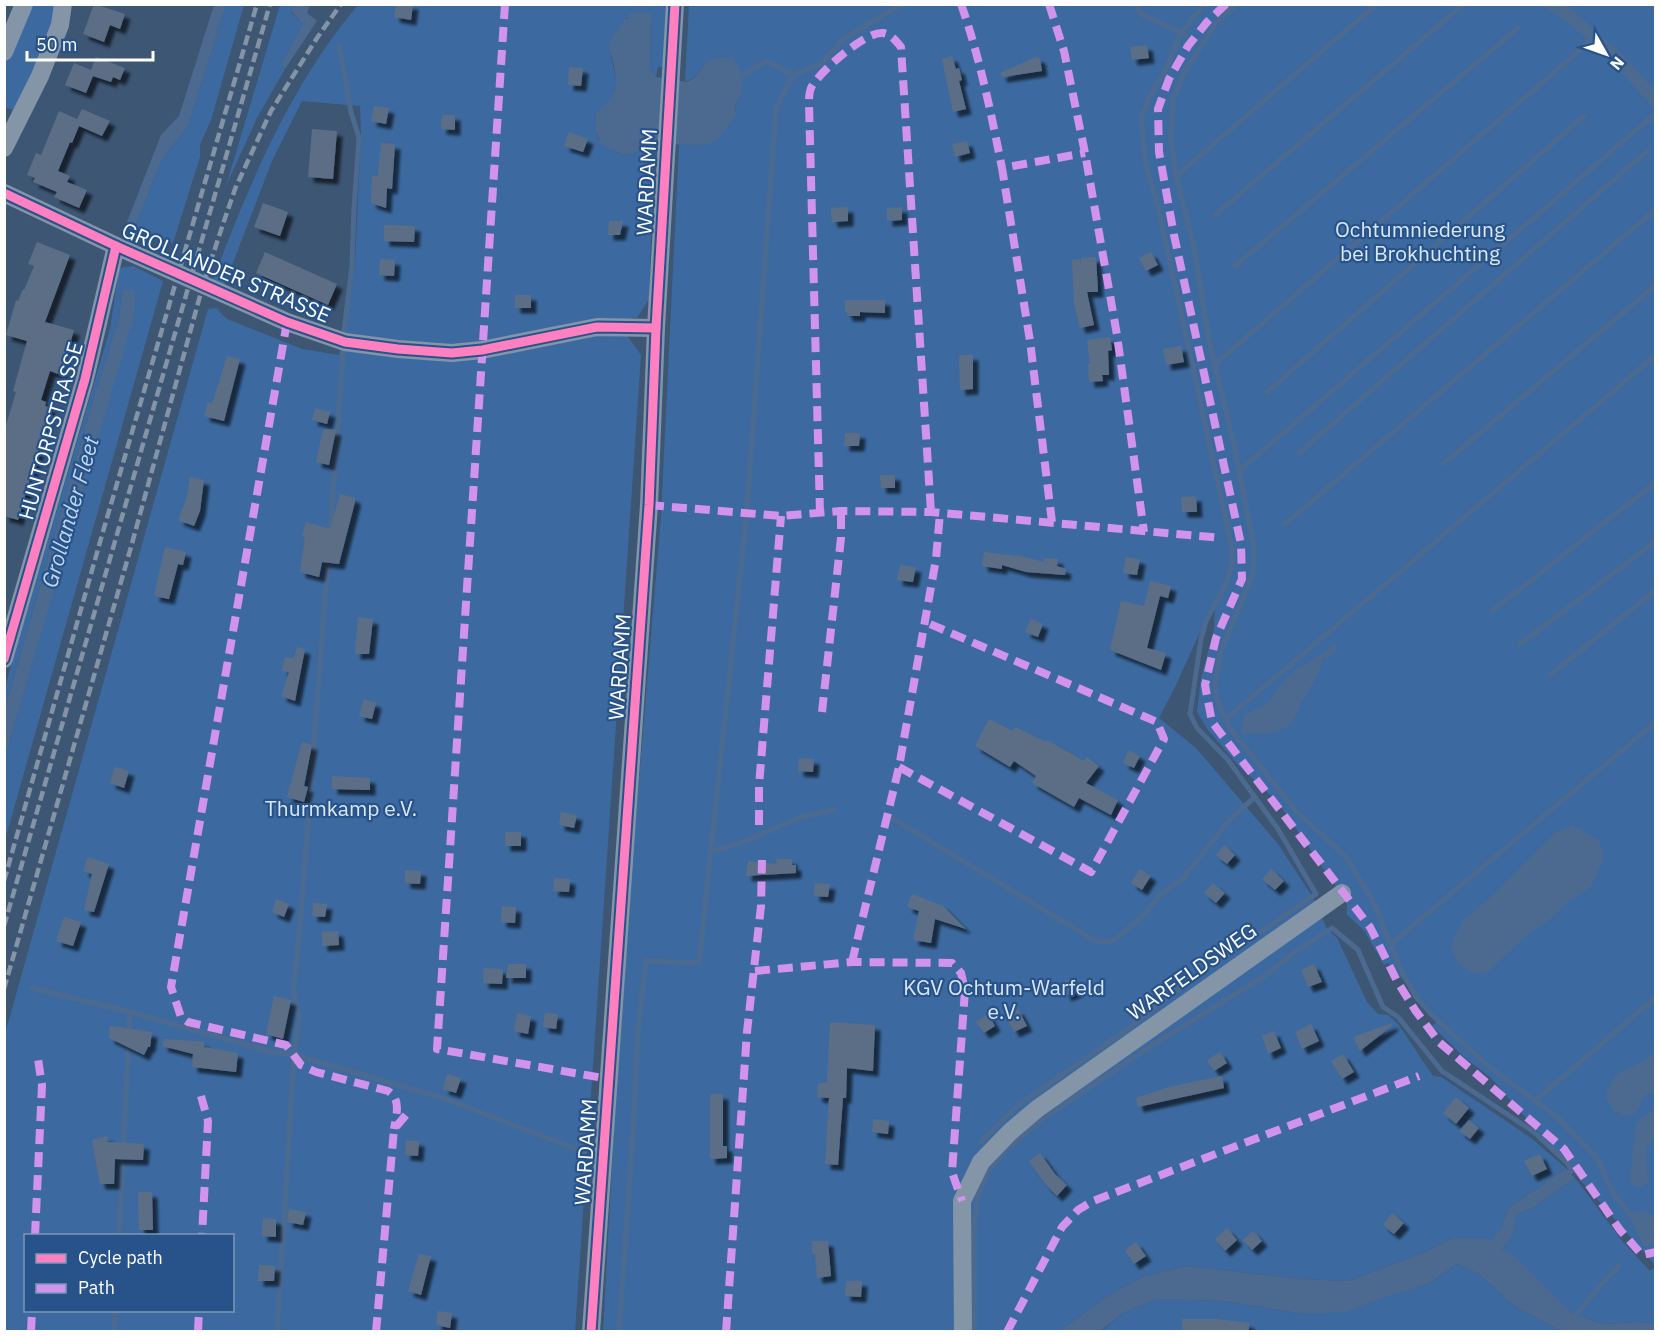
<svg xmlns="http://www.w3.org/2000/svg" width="1660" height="1336" font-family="'IBM Plex Sans',sans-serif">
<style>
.green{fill:#3c6aa0;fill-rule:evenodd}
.water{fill:#4c6a90}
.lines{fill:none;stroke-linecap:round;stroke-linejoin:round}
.stream{stroke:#4c6a90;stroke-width:5}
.building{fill:#5b6e86;filter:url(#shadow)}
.minor{stroke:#8495a8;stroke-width:18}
.rail{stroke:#8494a7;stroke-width:4.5;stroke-dasharray:10 4.5;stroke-linecap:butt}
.quiet{stroke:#d193ec;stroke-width:8;stroke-dasharray:15 8;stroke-linecap:butt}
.cycleway-casing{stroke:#27538a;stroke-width:13}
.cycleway{stroke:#ff80c0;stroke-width:9}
.labels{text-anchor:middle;stroke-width:4.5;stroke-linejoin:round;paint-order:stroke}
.street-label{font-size:21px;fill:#fff;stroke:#27538a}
.park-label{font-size:21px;fill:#d9e7f7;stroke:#27538a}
.water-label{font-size:22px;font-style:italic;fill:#c1d7f1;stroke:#27538a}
</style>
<defs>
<filter id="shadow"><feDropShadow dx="5.5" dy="5.5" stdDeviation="1.5" flood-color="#0009"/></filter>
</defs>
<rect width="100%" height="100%" fill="#3d5674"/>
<g class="green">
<polygon points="34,5 53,5 58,14 16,111 5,107 4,65 25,15"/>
<polygon points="226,5 244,5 211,120 200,145 200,157 173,243 134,230 161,161 188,126"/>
<polygon points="280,5 293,5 291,12 303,24 281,64 285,69 257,118 226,186"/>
<path d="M358,5H667L664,67H658L656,77L650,69L651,13L624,19L620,30L609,47L618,87L611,100L596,113C593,139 600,144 623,155L654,146L649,299L637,318L627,319L626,334L641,355L575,1331L5,1332V1034L208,309L216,308L227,319L302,349L339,355L355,264L361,133L360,106L302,101L272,161L224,286L213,280C249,184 291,84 358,5ZM26,1236H232V1310H26Z"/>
<polygon points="689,5 1655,5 1655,1265 1491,1078 1464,1057 1432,1026 1439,1020 1388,963 1384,965 1364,930 1347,915 1347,903 1277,801 1239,766 1208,730 1197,712 1201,678 1214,629 1215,599 1176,685 1159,718 1196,748 1278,844 1314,899 1327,929 1337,938 1367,1002 1378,1014 1388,1015 1398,1024 1433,1076 1441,1077 1531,1138 1566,1168 1508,1208 1502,1227 1490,1241 1453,1238 1425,1252 1349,1281 1300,1279 1187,1266 1142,1277 1111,1294 1059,1331 603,1332 622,984 661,516 679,144 708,145 737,115 734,106 741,94 706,62 696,77 685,82"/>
<polygon points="133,266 163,281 5,840 5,757 88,471 135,290 122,290 119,318 94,397 5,709 5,687 110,329 119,268"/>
<polygon points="1575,1178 1623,1242 1650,1271 1655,1267 1655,1324 1637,1322 1602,1324 1572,1313 1502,1249 1512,1234 1516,1215 1536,1206"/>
<polygon points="1457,1264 1479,1274 1514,1306 1561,1331 1101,1332 1123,1313 1158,1299 1223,1301 1304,1314 1428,1284"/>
</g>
<g class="water">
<polygon points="214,5 226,5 188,126 161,161 134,230 125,227 161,135 179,116"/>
<polygon points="293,5 310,5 307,13 317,21 285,69 281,64 303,24 291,11"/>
<path d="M1541,5H1566L1624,56L1655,91V109C1621,72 1585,30 1541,5Z"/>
<path d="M629,13H651L650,69L656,77L687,82L696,77L706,62L718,58L732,57L743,75L741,94L734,106L737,115L718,138L708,145L657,144L648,149L623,155L602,145L595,129L596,113C618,94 619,89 613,61C612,56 609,51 609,47C609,37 621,29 624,19H628Z"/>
<polygon points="122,290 135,290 135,312 5,757 5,709 94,397 119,318"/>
<path d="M1335,643L1336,651L1329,657L1322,659C1320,674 1312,684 1304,697C1300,704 1298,712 1294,719C1286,734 1256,736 1241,733L1244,715L1267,703L1284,681L1295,670L1320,655Z"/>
<polygon points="1572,825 1599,840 1604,858 1590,888 1569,901 1550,919 1528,934 1488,972 1474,974 1459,964 1452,952 1453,940 1464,919 1489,899 1555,833"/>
<path d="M1655,1051V1095L1648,1093L1642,1100L1636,1113L1624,1116L1613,1110L1606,1098C1614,1060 1637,1074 1655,1051Z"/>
<polygon points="1655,1109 1655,1139 1646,1147 1648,1182 1640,1188 1630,1184 1635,1127 1643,1116"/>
<polygon points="1566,1168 1575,1178 1536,1206 1516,1215 1513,1234 1502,1249 1516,1258 1572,1313 1602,1324 1637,1322 1655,1324 1655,1331 1561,1331 1514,1306 1479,1274 1457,1264 1428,1284 1390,1295 1345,1312 1304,1314 1223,1301 1158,1299 1123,1313 1101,1331 1059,1331 1111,1294 1142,1277 1187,1266 1300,1279 1349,1281 1425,1252 1453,1238 1486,1239 1490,1241 1502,1227 1508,1208"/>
<path d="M1644,1211L1656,1217L1655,1240L1652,1244L1644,1246C1640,1241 1631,1221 1630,1214Z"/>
</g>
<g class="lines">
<g class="stream">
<polyline points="1136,4 1141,14 1186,35"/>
<polyline points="1237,4 1216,23 1185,71 1173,99 1171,140 1176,176 1194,247 1209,341 1234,445 1254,548 1253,574 1221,651 1215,681 1216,697 1229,727 1297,812 1345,856 1372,899 1401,970 1416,997 1433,1016 1488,1066 1557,1117 1597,1158 1612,1191 1635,1221"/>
<polyline points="339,45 351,112 359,138 354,208 352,266 344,331"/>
<polyline points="743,75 767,61 793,75 821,64 845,38 902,4"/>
<polyline points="1176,176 1377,4"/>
<polyline points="1215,215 1464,4"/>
<polyline points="1235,266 1518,28"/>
<polyline points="1215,364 1594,38"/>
<polyline points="1267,392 1584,116"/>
<polyline points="1299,453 1647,151"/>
<polyline points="1444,463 1656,285"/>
<polyline points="1239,471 1656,113"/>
<polyline points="747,508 776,108 793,75"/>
<polyline points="1285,524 1656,209"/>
<polyline points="330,534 343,353"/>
<polyline points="1492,611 1656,482"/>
<polyline points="1519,645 1656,541"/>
<polyline points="1550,675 1656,590"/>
<polyline points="1226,719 1656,355"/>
<polyline points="892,818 1097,942 1113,941 1143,916 1161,894 1182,879 1231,818 1255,797"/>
<path d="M711,851C742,845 768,831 796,819C808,814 822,813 834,810"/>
<polyline points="1391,944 1656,722"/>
<polyline points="32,988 130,1012 272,1052 294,1055 443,1098 584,1152"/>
<polyline points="1536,1100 1656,997"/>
<polyline points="981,1142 1017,1106 1125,1031 1196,976 1316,894 1278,829 1228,760 1197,728 1190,714 1201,639 1206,621 1225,586 1232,565 1232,548 1158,207 1146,165 1141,118 1149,98 1167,67 1181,33 1205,4"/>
<polyline points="119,1236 130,1012"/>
<polyline points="1573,1319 1602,1283 1619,1266"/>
<polyline points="114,1332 115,1310"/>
<polyline points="277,1332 294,1055 299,1016 293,991 300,927 328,558"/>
<polyline points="619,1332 633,1132 638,1029 646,961 699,963 746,519"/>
<polyline points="974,1332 974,1226 978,1194 988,1172 1006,1150 1041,1120 1148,1048 1266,975 1295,952 1332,928 1358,950 1383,1007 1398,1017 1442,1071 1534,1132 1568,1164 1572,1171 1564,1176"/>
</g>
</g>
<g class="building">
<polygon points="94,4 125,14 120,29 110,25 104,42 83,34"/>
<polygon points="396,4 413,4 411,20 394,17"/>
<polygon points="1147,45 1149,58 1132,60 1130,47"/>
<polygon points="952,56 956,69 959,68 962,80 959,81 966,109 953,112 942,59"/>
<polygon points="96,57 125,68 120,80 113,77 111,82 93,76 86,93 65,85 74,63 91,70"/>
<polygon points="1036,57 1040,58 1042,71 1002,77 1000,73"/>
<polygon points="569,67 583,68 581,86 568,85"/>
<polygon points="374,106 389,108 386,124 371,121"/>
<polygon points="82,109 110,121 102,136 79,126 72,143 70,142 58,171 70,176 67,182 87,190 79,208 54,197 57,192 33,182 35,178 27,175 36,153 41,155 59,111 77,119"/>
<polygon points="442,115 455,115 455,130 441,129"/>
<polygon points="312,129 337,131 333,179 308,177"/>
<polygon points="569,132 588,139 583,152 564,146"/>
<polygon points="967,141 970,153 955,157 952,144"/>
<polygon points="381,143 395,144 392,189 387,188 386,208 371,203 372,176 378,176"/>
<polygon points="263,203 288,212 280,236 254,227"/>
<polygon points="848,207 848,221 832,222 831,208"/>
<polygon points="902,207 902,220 887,221 887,208"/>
<polygon points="609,221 623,221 620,235 608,235"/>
<polygon points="384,225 415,226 414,242 384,241"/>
<polygon points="37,242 70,255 45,322 74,330 61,375 50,371 41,400 46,402 45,406 51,408 18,520 4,516 4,432 16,392 13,391 27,341 6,335 16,300 18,301 23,289 24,290 34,266 28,264"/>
<polygon points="265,252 337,284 328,305 256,273"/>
<polygon points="1151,252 1158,265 1146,271 1139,258"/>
<polygon points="1096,257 1098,292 1087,292 1094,325 1080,328 1074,303 1072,260 1080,259 1081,266 1081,258"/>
<polygon points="380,259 395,260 394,276 379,275"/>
<rect x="515" y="295" width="16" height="13"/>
<polygon points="845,300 885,300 885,313 860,312 860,316 847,316 847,312 845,312"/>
<polygon points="1110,337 1112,350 1108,351 1109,375 1102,375 1103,381 1089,382 1088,364 1090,364 1087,340"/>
<polygon points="1181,346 1184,362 1166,365 1163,349"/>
<polygon points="959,355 973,355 973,389 960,390"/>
<polygon points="227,356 240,359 224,421 204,416 208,402 212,404"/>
<polygon points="315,408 330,412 327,424 312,420"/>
<polygon points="323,429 336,430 329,465 316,462"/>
<polygon points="845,433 860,433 859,446 844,446"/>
<polygon points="880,475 895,475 895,488 881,488"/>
<polygon points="190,477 204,480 200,511 194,526 178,520 187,497"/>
<polygon points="340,494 355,498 355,502 339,564 322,562 319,577 300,572 305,537 302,536 306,522 330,529"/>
<polygon points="1196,496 1197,512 1182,512 1181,497"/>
<polygon points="165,547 186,552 183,565 178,564 169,599 154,596"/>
<polygon points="984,552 1017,556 1017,555 1044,562 1044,558 1058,559 1057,566 1066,569 1065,575 1026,572 1002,565 1002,569 982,566"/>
<polygon points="1126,557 1140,559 1137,575 1123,573"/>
<polygon points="900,565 916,567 913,582 897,580"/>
<polygon points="1150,581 1171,586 1168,598 1160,596 1147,648 1166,653 1161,670 1110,650 1121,601 1144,606"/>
<polygon points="358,617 373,619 369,654 355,654"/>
<polygon points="1031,619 1043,624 1038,637 1025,632"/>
<polygon points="297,647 305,649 295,701 281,696 289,672 282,671 285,657 294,658"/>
<polygon points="364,699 376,703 372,719 359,716"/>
<polygon points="989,719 1013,731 1015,727 1046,742 1047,740 1084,761 1087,757 1099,766 1086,783 1118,800 1111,815 1079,798 1074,807 1032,783 1036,776 1014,761 1010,767 975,746"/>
<polygon points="302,742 312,745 304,786 308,787 304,802 287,797"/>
<polygon points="1129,750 1140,756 1134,768 1123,763"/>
<polygon points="799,758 814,759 813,772 798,771"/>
<polygon points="115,767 129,771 124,788 110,783"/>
<polygon points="332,776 370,778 370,790 332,789"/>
<polygon points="561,812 577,815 574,828 559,825"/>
<rect x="505" y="832" width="16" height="14"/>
<polygon points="1224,845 1235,855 1227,864 1216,855"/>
<polygon points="88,857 109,864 94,912 84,910 92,874 83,871"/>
<polygon points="776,859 792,859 792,865 796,865 796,873 746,876 748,861 777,864"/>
<polygon points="1140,869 1151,876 1142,890 1131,883"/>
<polygon points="1271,869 1284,881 1275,890 1262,879"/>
<polygon points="405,870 421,871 420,884 405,883"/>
<polygon points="554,878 570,879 569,892 553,891"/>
<polygon points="815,883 830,884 828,897 814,896"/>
<polygon points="1213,883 1225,893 1216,903 1204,893"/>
<polygon points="912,894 943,906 966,929 935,919 931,943 913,940 919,911 907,907"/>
<polygon points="276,899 289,904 284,917 272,912"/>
<polygon points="313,903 327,904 325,917 312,916"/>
<polygon points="502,906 516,907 515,923 501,922"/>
<polygon points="64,917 81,922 73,946 56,941"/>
<polygon points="338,931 339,945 322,946 322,932"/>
<polygon points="508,964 526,964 526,978 506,978"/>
<polygon points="1314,964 1322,982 1308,987 1301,970"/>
<polygon points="484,968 503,969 502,984 483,983"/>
<polygon points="1073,978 1078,991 1066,996 1061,982"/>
<polygon points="274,996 291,1000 283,1039 266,1034"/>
<polygon points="1018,1009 1027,1026 1014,1032 1005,1015"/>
<polygon points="517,1013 531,1016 528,1034 514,1031"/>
<polygon points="545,1013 558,1014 556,1029 543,1027"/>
<polygon points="988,1014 995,1026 984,1033 976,1022"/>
<polygon points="830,1022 875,1025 873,1071 847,1068 846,1098 843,1098 838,1165 825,1164 829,1098 817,1097 818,1083 827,1083"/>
<polygon points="1392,1023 1393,1025 1360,1051 1353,1037"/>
<polygon points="1311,1024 1319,1041 1302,1049 1295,1032"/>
<polygon points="110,1026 152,1032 150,1047 148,1047 144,1055 109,1038"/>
<polygon points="1274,1031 1281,1048 1268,1054 1262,1036"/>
<polygon points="164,1039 204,1042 204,1047 238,1053 236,1072 192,1067 193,1054 162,1046"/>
<polygon points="1220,1052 1227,1063 1214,1071 1207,1060"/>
<polygon points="1343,1054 1354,1072 1342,1079 1331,1061"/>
<polygon points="447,1074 461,1078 456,1093 443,1089"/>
<polygon points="1222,1076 1224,1088 1138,1107 1136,1098 1169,1087"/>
<polygon points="710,1094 723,1094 723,1146 727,1146 727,1158 710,1159"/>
<polygon points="1456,1097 1469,1108 1456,1124 1443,1113"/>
<polygon points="873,1119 889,1121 888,1134 872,1132"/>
<polygon points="1469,1120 1479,1128 1470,1139 1459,1131"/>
<polygon points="108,1136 107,1142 144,1144 143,1160 115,1159 114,1184 100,1184 92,1140"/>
<polygon points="406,1140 419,1141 418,1156 405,1155"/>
<polygon points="1040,1153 1055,1174 1067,1185 1057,1196 1046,1185 1029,1161"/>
<polygon points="1540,1154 1547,1169 1532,1176 1524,1161"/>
<polygon points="138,1192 152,1192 153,1230 139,1230"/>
<polygon points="289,1209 306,1212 303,1225 287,1222"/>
<polygon points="1392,1213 1404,1223 1394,1234 1383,1225"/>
<polygon points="263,1218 276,1219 276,1237 262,1236"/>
<polygon points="1227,1228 1237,1240 1225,1251 1215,1239"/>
<polygon points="1253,1231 1262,1241 1252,1250 1243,1240"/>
<polygon points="812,1241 828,1241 831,1276 817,1278 815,1254 812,1254"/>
<polygon points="1136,1242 1146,1256 1134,1264 1125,1250"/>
<polygon points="419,1254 431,1256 421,1295 408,1291"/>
<polygon points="259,1265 275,1266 274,1281 258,1281"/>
<polygon points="846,1281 862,1281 861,1297 845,1296"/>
<polygon points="438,1311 452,1313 450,1328 436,1325"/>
<polygon points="1182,1319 1217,1319 1249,1323 1249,1332 1182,1332"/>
</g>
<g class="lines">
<g class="minor">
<polyline points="4,52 24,4"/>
<polyline points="4,148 40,76 60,25 63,4"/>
<polyline points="4,193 116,246 287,322 345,342 398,349 452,353 482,350 597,327 656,328"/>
<polyline points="4,659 85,379 116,246"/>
<polyline points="591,1332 649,505 656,328 675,4"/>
<polyline points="963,1332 962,1201 981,1162 1010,1132 1037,1109 1342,893"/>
</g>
<g class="rail">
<polyline points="4,881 102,535 257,4"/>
<polyline points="4,926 270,4"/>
<polyline points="4,989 131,547 203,285 223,224 235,189 271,111 317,38 341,4"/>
</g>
<g class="quiet">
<polyline points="505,4 437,1049 609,1079"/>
<path d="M961,4C980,58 991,113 1002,168"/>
<polyline points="1049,4 1064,51 1085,153 1117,335 1144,532"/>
<polyline points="1226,4 1207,22 1188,46 1169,79 1158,109 1159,152 1174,235 1241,544 1242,579 1216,638 1205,685 1212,722 1370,927 1397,981 1415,1010 1439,1042 1564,1149 1620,1230 1642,1255 1656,1252"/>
<path d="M287,322L171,987L181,1017L188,1022L286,1045L301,1065L316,1072L388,1091C402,1100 396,1115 394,1129"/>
<polyline points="649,505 781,516 841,511 931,512 1222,538"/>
<path d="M820,513L809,104C809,98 809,91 812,86C821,71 865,31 883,33C891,34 896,41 901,47L931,512"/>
<polyline points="1052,522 1030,341 1002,168 1085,153"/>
<polyline points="822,712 841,538 841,511"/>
<polyline points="899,767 1091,872 1164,739 1157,722 923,621"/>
<polyline points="759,825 759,786 781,516"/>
<polyline points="852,962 899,767 936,559 940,513"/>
<polyline points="755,971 852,962 952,963 961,973 965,990 952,1172 962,1201"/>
<polyline points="201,1096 208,1121 202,1236"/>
<polyline points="35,1236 42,1085 38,1059"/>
<polyline points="31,1332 32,1310"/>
<polyline points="198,1332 199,1310"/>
<polyline points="376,1332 394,1129 407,1114"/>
<polyline points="726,1332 747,1032 761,906 762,860"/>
<polyline points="1007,1332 1062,1227 1078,1210 1093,1201 1419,1076"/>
</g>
<g class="cycleway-casing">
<g id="cycleway">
<polyline points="4,193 116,246 287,322 345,342 398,349 452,353 482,350 597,327 656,328"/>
<polyline points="4,659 85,379 116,246"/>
<polyline points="591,1332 649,505 656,328 675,4"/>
</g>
</g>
<use href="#cycleway" class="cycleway"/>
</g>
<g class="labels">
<g class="street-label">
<text transform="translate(647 182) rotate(-87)" y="7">WARDAMM</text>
<text transform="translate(226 273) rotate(23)" y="7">GROLLANDER STRASSE</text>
<text transform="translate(51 431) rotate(-74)" y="7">HUNTORPSTRASSE</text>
<text transform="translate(620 667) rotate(-86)" y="7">WARDAMM</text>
<text transform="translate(1192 972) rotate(-35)" y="7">WARFELDSWEG</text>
<text transform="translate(586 1152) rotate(-86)" y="7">WARDAMM</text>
</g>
<g class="park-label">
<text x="1420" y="237">Ochtumniederung<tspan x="1420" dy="24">bei Brokhuchting</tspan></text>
<text x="341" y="816">Thurmkamp e.V.</text>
<text x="1004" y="995">KGV Ochtum-Warfeld<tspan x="1004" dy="24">e.V.</tspan></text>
</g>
<g class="water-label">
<text transform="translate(70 512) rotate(-74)" y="8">Grollander Fleet</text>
</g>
</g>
<rect width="1660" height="1336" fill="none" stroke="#ffffff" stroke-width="12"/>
<rect x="24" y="1234" width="210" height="78" fill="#27538a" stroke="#7d98b9" stroke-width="1.5"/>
<rect x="36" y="1254" width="30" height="9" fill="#ff80c0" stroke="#7d98b9" stroke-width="1.5"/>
<text x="78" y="1264" font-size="18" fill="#ffffff">Cycle path</text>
<rect x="36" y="1284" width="30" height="9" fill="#d193ec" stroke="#7d98b9" stroke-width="1.5"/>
<text x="78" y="1294" font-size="18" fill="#ffffff">Path</text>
<g transform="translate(1606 54) rotate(130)" stroke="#27538a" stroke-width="4.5" paint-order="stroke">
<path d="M0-4.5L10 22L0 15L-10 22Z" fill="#ffffff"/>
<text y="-9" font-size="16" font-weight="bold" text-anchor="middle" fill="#ffffff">N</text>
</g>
<path d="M27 51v9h126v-9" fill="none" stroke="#ffffff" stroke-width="3"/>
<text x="36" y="51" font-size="18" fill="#ffffff" stroke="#27538a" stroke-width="4.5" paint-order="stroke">50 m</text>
</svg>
